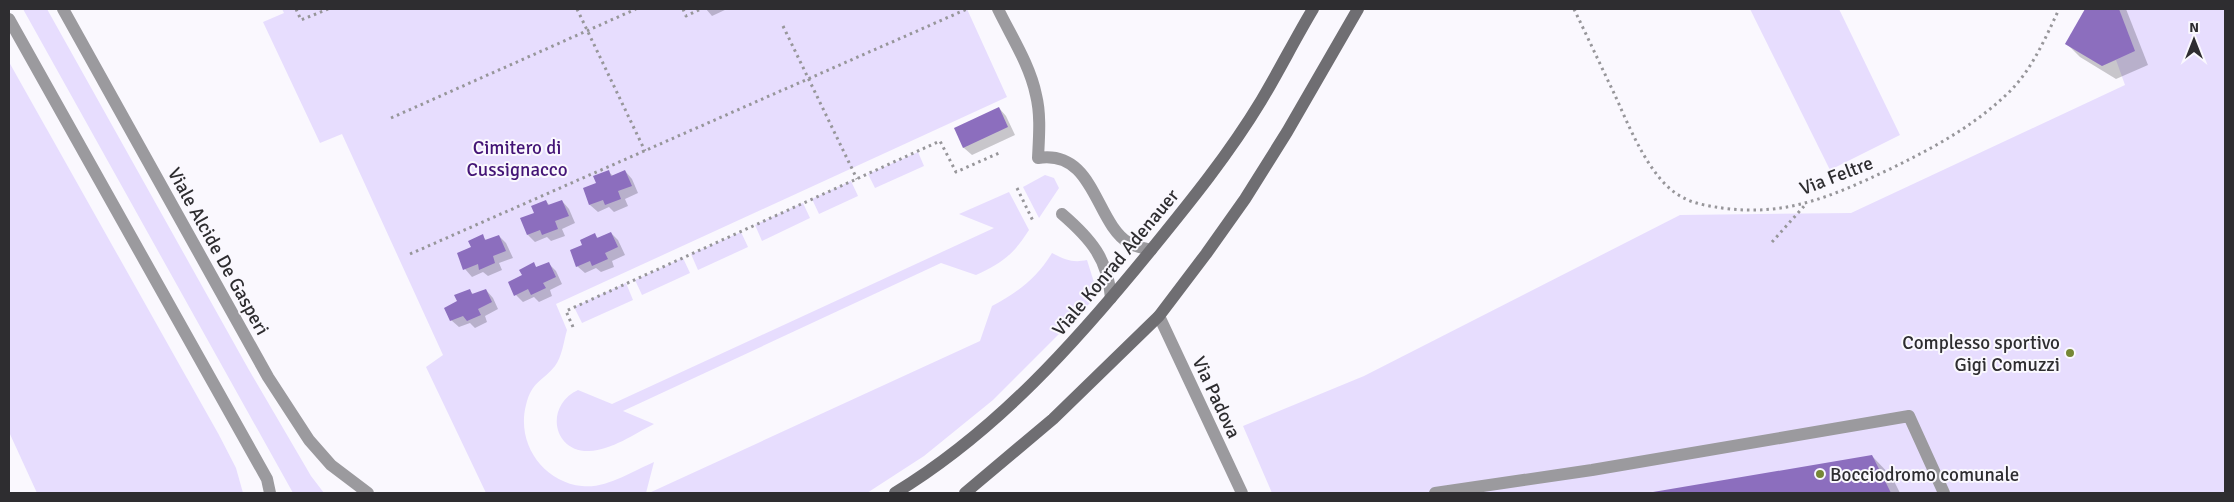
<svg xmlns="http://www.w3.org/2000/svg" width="2234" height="502" font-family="Signika,sans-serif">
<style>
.green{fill:#e7ddfe}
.shadow{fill:#0003}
.building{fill:#8c6ebe}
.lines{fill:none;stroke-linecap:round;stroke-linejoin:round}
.path{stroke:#97969a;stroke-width:3;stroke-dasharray:2.5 4;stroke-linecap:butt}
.lane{stroke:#9b9a9e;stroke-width:12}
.street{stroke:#9b9a9e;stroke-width:12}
.secondary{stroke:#6f6e72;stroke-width:12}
.poi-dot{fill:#768736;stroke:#faf8fe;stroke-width:2}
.labels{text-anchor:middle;stroke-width:4;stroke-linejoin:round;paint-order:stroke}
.park-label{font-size:19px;fill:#441576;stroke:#faf8fe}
.street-label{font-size:19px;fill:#2e2d30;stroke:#faf8fe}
.poi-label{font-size:19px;fill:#2e2d30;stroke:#faf8fe;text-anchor:end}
</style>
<rect width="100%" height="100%" fill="#faf8fe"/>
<g class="green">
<polygon points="23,9 47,9 249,370 311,476 324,493 293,493"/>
<path d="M282,9H967L1007,97L556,304L567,330C564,340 562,357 555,366C542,382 532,381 526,405C516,443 543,482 582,486C606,489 633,471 654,462L646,493H486L426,367L443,355L342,134L320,143L263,22L284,13Z"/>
<polygon points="1750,9 1839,9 1900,135 1830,170"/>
<polygon points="2085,9 2225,9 2225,493 1272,493 1243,426 1364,376 1680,215 1851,213 2125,85 2116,60 2102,66 2065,44"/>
<polygon points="9,62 219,435 236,468 243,493 37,493 9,432"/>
<polygon points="918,152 924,166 875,188 868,174"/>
<polygon points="1045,175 1054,178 1059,188 1039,218 1023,187"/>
<polygon points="851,181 858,196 819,214 812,199"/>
<path d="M1009,192L1029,230C1013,255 1002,263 976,275L941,263L623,411L654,424C634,434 612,450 589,451C553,452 544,406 578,390L612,404L994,228L959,214Z"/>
<polygon points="803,203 810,218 762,241 755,225"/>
<polygon points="741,232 748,247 698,270 691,254"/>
<path d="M1052,253C1065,260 1073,263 1087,260L1098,295L993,400L924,456L867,493H649L980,341L992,306C1018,292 1037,278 1052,253Z"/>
<polygon points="683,258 690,273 642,295 635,280"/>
<polygon points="626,283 633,300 582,323 574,307"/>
</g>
<g class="shadow">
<polygon points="706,9 727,9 712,16"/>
<polygon points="2086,9 2126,9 2148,65 2116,79 2080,57 2067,44"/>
<polygon points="999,108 1006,116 1015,135 972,155 964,148 956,129"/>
<polygon points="608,171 613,176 625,171 632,179 638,193 625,199 628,206 614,212 609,207 598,212 590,205 584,189 598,184"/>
<polygon points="546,201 550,206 562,201 569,209 575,223 562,229 565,236 551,241 547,237 535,242 528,235 535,214"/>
<polygon points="611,233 618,240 625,255 612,261 614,267 601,272 596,268 585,273 577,266 583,246 594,234 599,239"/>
<polygon points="482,236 487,241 499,236 506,243 513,258 499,263 502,270 488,276 483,272 472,277 465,269 458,254 472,248"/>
<polygon points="548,263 556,271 562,284 550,290 552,296 539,302 534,297 523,302 516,295 524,275 533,264 537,268"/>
<polygon points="469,290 474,295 486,290 493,298 498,309 485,316 487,322 475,328 470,323 459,327 451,320 459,301"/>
<polygon points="1872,456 1892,477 1900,493 1655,493"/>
</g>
<g class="building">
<polygon points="2085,9 2119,9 2135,51 2102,66 2065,44"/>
<polygon points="999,107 1008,127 963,148 954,128"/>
<polygon points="609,170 611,176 625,170 632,186 618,191 621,199 605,205 603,200 589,205 583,188 596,183 593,176"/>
<polygon points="546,200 548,205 562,200 569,216 555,221 558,229 542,235 540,230 527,235 520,218 534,213 531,206"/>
<polygon points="611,232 618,247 605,253 608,259 592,266 590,261 576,267 570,250 582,245 580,240 595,233 597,238"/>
<polygon points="483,234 485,240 499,235 506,251 493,256 495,263 479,270 478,264 463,270 457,253 471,247 468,241"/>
<polygon points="534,262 536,267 549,262 556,277 543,283 546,288 531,295 528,289 514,296 508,282 522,275 519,270"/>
<polygon points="470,289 472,294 486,289 492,302 478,309 481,315 467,321 463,316 450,321 444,308 457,301 454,295"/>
<polygon points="1872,455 1891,493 1653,493 1653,492"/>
</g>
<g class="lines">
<g class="path">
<polyline points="296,9 301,20 328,9"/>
<polyline points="577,9 645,151"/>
<polyline points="683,9 686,16 701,9"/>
<path d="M1574,9C1587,36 1600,64 1613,91C1628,123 1649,180 1682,197C1694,204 1709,206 1722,208C1786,217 1832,196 1888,170C1931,149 1971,128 2006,95C2031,72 2045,39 2059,9"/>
<polyline points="783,26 857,179"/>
<polyline points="391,118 636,9"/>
<polyline points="1017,188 1034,223"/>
<polyline points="1772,242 1806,204"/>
<polyline points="410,254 967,9"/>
<polyline points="573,327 566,311 940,141 956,172 999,153"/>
</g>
<g class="lane">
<path d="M998,9C1011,36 1030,65 1036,95C1041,115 1039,137 1038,158C1095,149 1095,223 1129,243C1135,247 1144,248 1151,250"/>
<path d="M1062,214C1091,239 1108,259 1111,298"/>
<polyline points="1435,493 1592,470 1909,416 1944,493"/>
</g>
<g class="street">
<polyline points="63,9 268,377 309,440 331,465 368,493"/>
<polyline points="9,19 267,479 270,493"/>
<polyline points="1159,316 1242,493"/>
</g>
<g class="secondary">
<path d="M895,493C997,431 1076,342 1151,250C1190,202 1229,154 1261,101C1279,71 1295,39 1313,9"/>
<polyline points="965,493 1053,419 1159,316 1206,254 1245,199 1287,132 1358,9"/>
</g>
</g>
<g class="poi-dot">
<circle cx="2070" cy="353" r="5"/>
<circle cx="1820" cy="474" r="5"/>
</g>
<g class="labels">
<g class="park-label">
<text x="517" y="154">Cimitero di<tspan x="517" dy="22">Cussignacco</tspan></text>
</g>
<g class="street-label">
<text transform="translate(1836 175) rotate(-21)" y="7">Via Feltre</text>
<text transform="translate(219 251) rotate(61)" y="7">Viale Alcide De Gasperi</text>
<text transform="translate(1115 262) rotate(-50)" y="7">Viale Konrad Adenauer</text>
<text transform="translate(1217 397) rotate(65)" y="7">Via Padova</text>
</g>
<g class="poi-label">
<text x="2060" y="349">Complesso sportivo<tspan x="2060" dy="22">Gigi Comuzzi</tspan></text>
<text x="1830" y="481" text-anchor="start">Bocciodromo comunale</text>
</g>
</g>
<rect width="2234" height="502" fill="none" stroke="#2e2d30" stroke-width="20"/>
<g transform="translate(2194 40)" stroke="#faf8fe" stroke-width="4" paint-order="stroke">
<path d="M0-4L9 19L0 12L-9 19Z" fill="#2e2d30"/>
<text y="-8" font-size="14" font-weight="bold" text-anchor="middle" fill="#2e2d30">N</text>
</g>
</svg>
